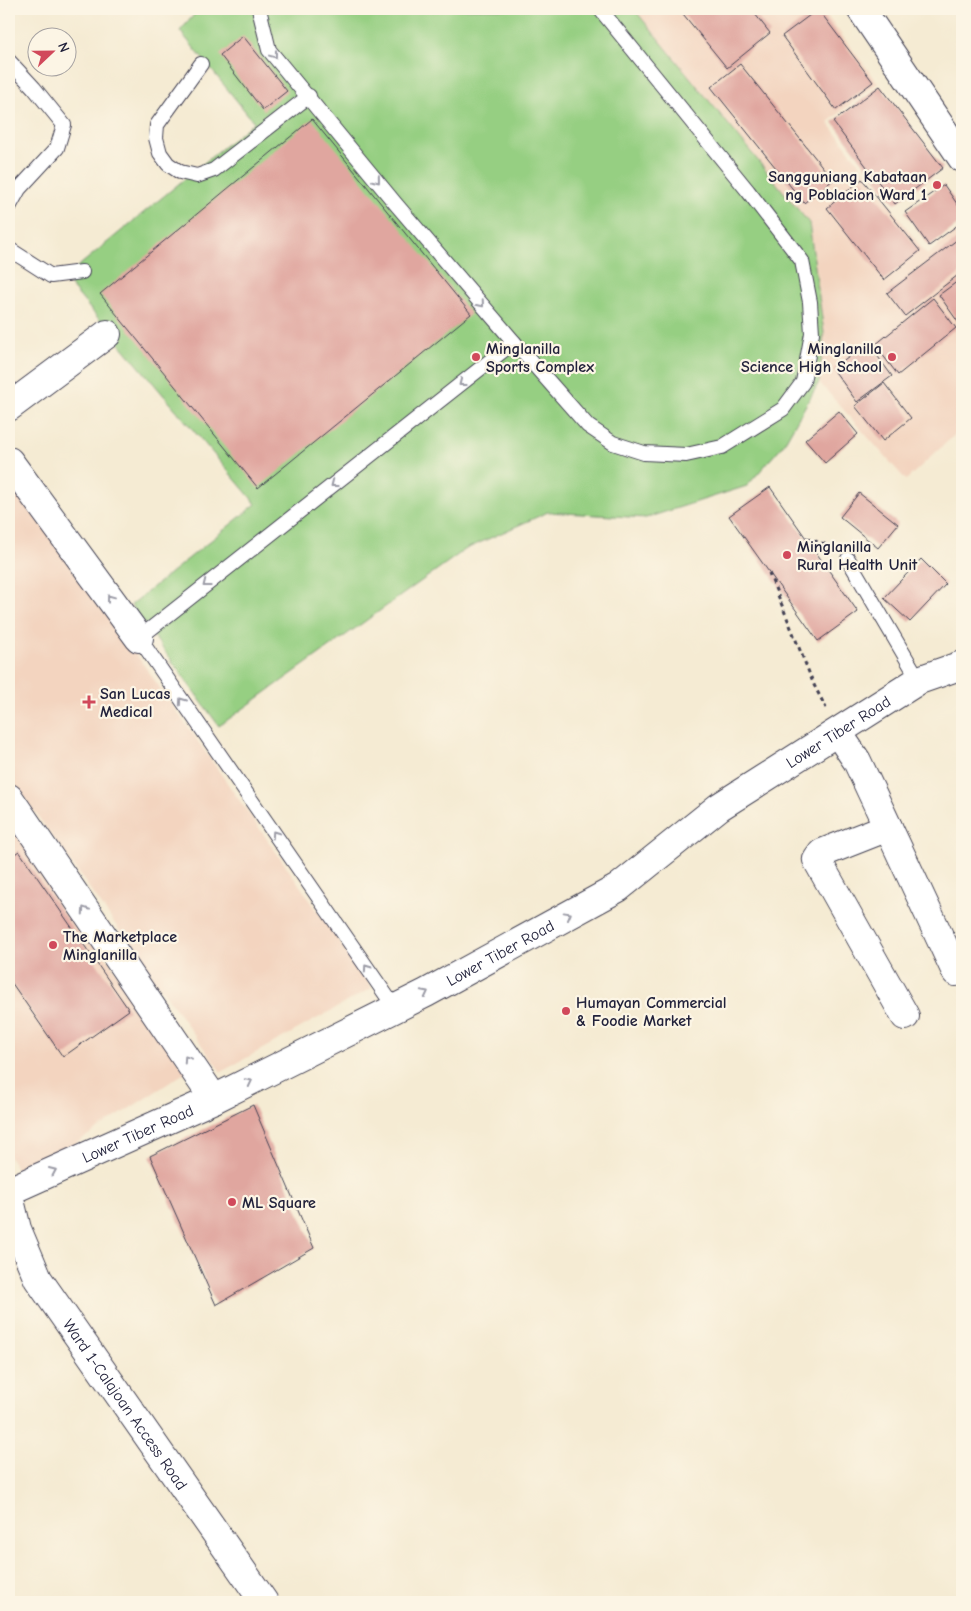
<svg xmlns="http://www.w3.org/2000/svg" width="971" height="1611" font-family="'Comic Neue',sans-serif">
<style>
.built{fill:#f3d4bf}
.green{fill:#96cf82;stroke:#5c785e}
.building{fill:#e0a69f}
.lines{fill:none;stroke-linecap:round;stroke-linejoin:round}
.lane-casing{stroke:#424052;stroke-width:16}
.street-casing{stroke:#424052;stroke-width:30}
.path{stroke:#424052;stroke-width:3;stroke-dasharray:4 4;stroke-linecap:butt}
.lane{stroke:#fff;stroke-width:14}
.street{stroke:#fff;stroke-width:28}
.oneway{stroke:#9c9ca7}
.poi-dot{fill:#d1495b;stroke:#fcf5e5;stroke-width:2}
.labels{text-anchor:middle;stroke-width:4.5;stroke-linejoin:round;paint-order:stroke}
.poi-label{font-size:16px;font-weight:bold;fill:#22223b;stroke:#fcf5e5;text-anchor:start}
.street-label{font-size:16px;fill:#22223b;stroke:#fcf5e5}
</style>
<rect width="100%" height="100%" fill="#fcf5e5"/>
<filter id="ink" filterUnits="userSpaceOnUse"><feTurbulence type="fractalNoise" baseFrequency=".02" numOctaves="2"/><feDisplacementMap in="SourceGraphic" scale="10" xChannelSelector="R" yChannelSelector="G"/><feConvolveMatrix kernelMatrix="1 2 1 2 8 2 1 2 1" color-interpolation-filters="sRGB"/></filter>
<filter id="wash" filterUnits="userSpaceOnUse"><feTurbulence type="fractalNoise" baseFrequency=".0096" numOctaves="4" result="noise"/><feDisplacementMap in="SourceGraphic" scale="20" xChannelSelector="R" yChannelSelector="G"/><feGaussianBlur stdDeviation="1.12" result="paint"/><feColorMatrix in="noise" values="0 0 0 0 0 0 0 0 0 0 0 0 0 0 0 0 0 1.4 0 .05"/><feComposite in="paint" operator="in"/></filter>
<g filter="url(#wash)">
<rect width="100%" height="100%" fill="#f5ebd3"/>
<g class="built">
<polygon points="634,9 822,9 878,83 828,122 927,255 962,227 962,428 906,480 819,382 824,333 809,223"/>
<polygon points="9,474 372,988 221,1072 9,776"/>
<polygon points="9,818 186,1072 23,1177 9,1156"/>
</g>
<polygon class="green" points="199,9 634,9 809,223 824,333 819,382 783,445 747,486 646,518 548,512 466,549 219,726 131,605 256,504 64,278 254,122 180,31"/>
<g id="blocks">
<g class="building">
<polygon points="679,9 751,9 770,33 727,68"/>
<polygon points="818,9 873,82 836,110 782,36"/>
<polygon points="243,36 287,91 263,110 220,55"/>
<polygon points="740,64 833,180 804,203 711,87"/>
<polygon points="880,86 943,168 895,204 833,122"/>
<polygon points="312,119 471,314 258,488 100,294"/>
<polygon points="862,179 920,251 884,280 827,208"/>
<polygon points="944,185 962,211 962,222 929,246 905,212"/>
<polygon points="962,236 962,272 905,316 887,293"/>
<polygon points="962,278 962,319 958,322 939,295"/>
<polygon points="933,298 956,328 898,375 875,345"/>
<polygon points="868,343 892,376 857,402 833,369"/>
<polygon points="884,383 911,418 883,441 855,406"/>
<polygon points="839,411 858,434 825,463 805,440"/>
<polygon points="770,487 858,612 818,641 729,516"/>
<polygon points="859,493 898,524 878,548 840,517"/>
<polygon points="921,559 946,584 910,622 884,598"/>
<polygon points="19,851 129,1010 63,1057 9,979 9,858"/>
<polygon points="253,1105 314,1248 216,1305 150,1156"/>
</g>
</g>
</g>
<g filter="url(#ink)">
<use href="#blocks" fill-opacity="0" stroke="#424052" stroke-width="1"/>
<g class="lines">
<g class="lane-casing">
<g id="lane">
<polyline points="259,9 269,50 395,203 514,342 588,426 613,443 644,453 686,455 722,447 783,409 803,382 812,333 810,302 802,261 748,191 600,9"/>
<polyline points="9,61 34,88 64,125 57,148 19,189 9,207"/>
<polyline points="201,64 157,125 156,138 160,153 168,164 180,172 197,176 214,170 309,96"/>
<polyline points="9,249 51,276 82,272"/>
<polyline points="848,559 919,680"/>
<polyline points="395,1008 139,638 514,342"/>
</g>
</g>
<g class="street-casing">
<g id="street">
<polyline points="861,9 962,158"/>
<polyline points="9,407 107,334"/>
<polyline points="9,461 139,638"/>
<polyline points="838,733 857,761 956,972"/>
<polyline points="9,798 214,1099"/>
<polyline points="888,827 822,853 817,860 905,1016"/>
<path id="s1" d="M9,1191L214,1099L426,993L618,888L719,807L919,680L962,665"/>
<path id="s2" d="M9,1196L17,1229L38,1279L264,1602"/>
</g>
</g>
<g class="path">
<polyline points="806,538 834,547"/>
<polyline points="769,573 814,685 826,708"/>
</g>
<use href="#lane" class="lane"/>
<use href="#street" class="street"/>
</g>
<defs><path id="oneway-chevron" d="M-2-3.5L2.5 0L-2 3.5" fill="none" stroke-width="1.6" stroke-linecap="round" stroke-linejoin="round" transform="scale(1.25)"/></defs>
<g class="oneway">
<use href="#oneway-chevron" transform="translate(274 55) rotate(53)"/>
<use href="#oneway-chevron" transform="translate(377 180) rotate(51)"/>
<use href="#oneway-chevron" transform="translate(481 304) rotate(50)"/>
<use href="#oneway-chevron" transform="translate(462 383) rotate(142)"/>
<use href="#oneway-chevron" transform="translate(334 484) rotate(142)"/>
<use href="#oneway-chevron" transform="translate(206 584) rotate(142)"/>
<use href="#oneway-chevron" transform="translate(110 598) rotate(-127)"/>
<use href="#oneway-chevron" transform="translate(182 701) rotate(-125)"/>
<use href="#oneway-chevron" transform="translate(275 834) rotate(-125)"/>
<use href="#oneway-chevron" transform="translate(85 910) rotate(-124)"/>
<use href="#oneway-chevron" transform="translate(568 915) rotate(-29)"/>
<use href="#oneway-chevron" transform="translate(367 968) rotate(-125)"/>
<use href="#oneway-chevron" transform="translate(425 993) rotate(-27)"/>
<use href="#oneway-chevron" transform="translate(187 1059) rotate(-124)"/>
<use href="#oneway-chevron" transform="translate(249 1082) rotate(-27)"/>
<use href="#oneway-chevron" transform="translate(53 1171) rotate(-24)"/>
</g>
</g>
<g class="poi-dot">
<circle cx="937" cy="185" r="5"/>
<circle cx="476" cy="357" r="5"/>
<circle cx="892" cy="357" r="5"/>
<circle cx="787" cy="555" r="5"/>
<path d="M86.5 694.5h5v5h5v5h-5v5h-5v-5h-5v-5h5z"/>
<circle cx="53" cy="945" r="5"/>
<circle cx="566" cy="1011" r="5"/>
<circle cx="232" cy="1202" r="5"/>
</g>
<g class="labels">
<g class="poi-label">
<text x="927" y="182" text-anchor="end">Sangguniang Kabataan<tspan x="927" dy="18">ng Poblacion Ward 1</tspan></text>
<text x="486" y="354">Minglanilla<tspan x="486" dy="18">Sports Complex</tspan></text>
<text x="882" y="354" text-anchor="end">Minglanilla<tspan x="882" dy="18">Science High School</tspan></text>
<text x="797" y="552">Minglanilla<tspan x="797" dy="18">Rural Health Unit</tspan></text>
<text x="100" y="699">San Lucas<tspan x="100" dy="18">Medical</tspan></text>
<text x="63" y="942">The Marketplace<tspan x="63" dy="18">Minglanilla</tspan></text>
<text x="576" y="1008">Humayan Commercial<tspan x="576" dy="18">&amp; Foodie Market</tspan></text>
<text x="242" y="1208">ML Square</text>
</g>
<g class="street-label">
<text dy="6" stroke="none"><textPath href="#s1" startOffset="951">Lower Tiber Road</textPath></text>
<text dy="6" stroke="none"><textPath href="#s1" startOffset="546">Lower Tiber Road</textPath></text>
<text dy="6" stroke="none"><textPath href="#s1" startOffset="141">Lower Tiber Road</textPath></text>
<text dy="6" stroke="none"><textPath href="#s2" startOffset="241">Ward 1-Calajoan Access Road</textPath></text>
</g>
</g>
<rect width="971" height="1611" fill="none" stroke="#fcf5e5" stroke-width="30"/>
<g transform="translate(52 52) rotate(68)"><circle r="24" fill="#fcf5e5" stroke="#a5a1a1"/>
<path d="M0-4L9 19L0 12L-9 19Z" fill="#d1495b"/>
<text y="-8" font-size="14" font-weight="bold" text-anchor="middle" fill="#22223b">N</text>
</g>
</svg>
